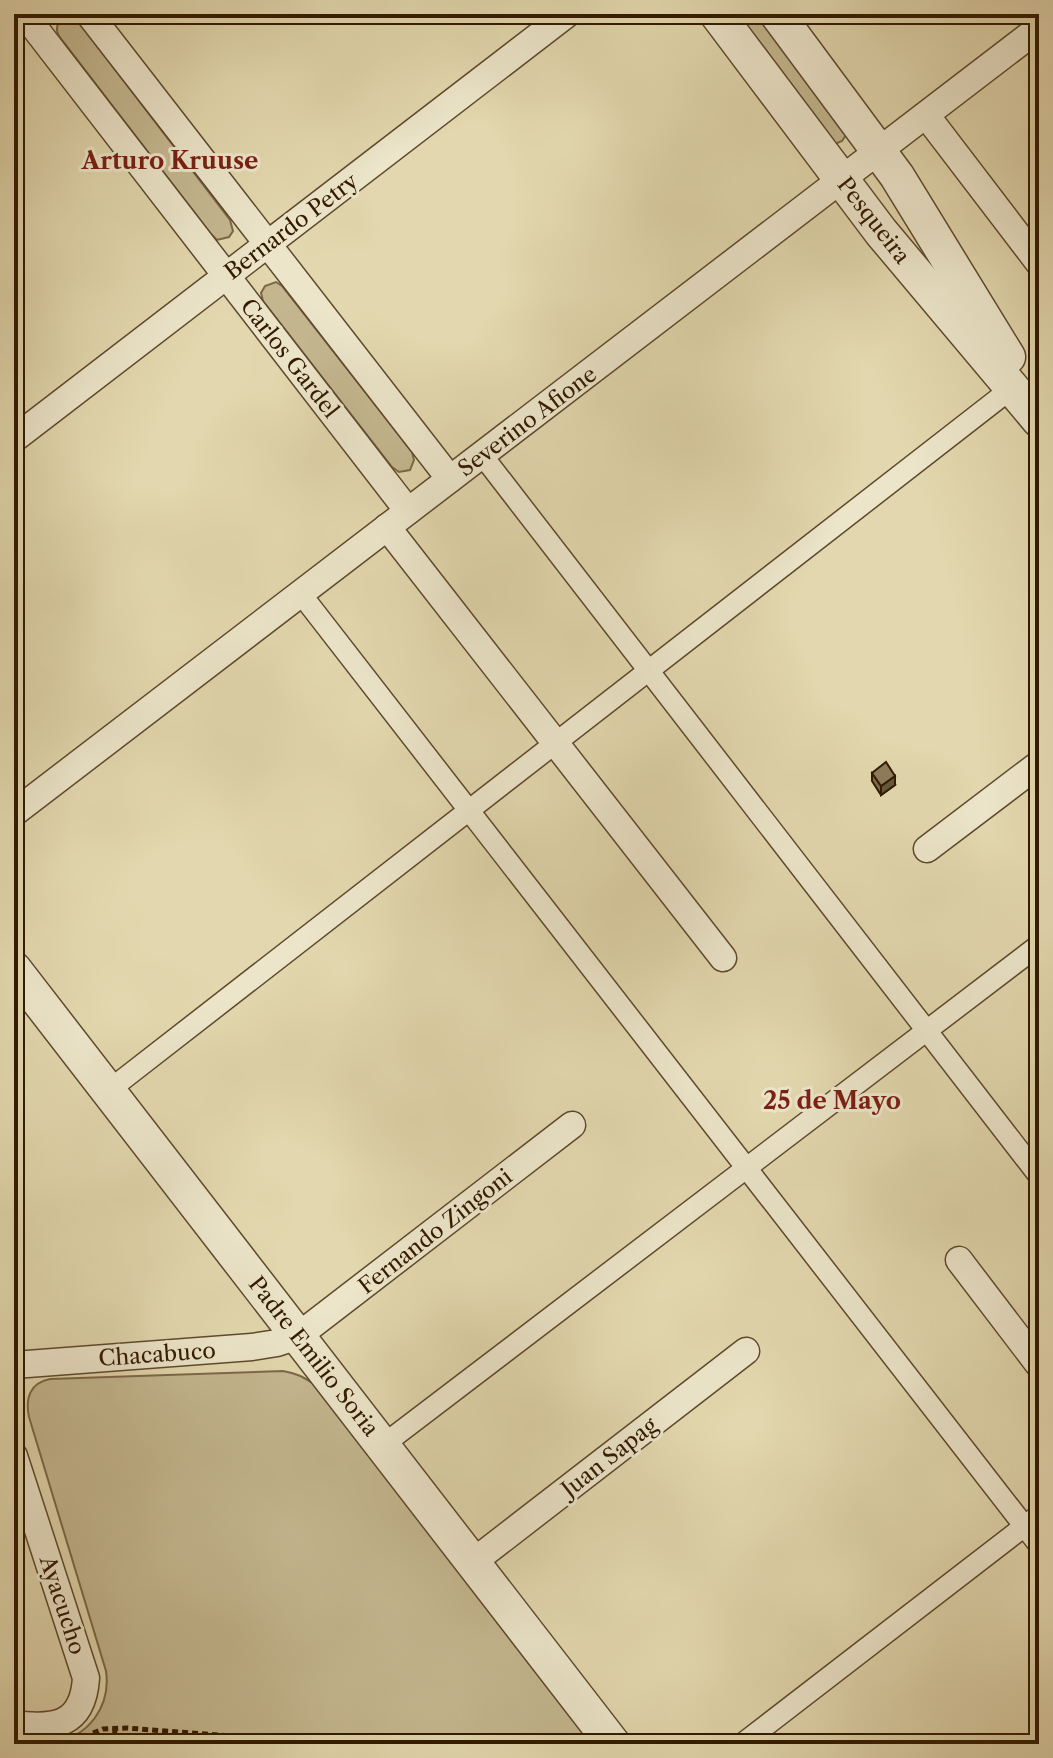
<svg xmlns="http://www.w3.org/2000/svg" width="1053" height="1758" font-family="'Libre Caslon Text',serif">
<style>
.green{fill:#c4b790;stroke:#7b6848;stroke-width:2}
.lines{fill:none;stroke-linecap:round;stroke-linejoin:round}
.pedestrian-casing{stroke:#5e492c;stroke-width:23}
.minor-casing{stroke:#5e492c;stroke-width:29}
.tertiary-casing{stroke:#5e492c;stroke-width:37}
.path{stroke:#321a00;stroke-width:5;stroke-dasharray:6 4;stroke-linecap:butt}
.pedestrian{stroke:#ece5ca;stroke-width:20}
.minor{stroke:#ece5ca;stroke-width:26}
.tertiary{stroke:#ece5ca;stroke-width:34}
.wall{fill:#7a6b4d;stroke:#321a00;stroke-width:2}
.shaded-wall{fill:#63573f;stroke:#321a00;stroke-width:2}
.building{fill:#8e7c5a;stroke:#321a00;stroke-width:2}
.labels{text-anchor:middle;stroke-width:6;stroke-linejoin:round;paint-order:stroke}
.street-label{font-size:22px;fill:#321a00;stroke:#ece5ca}
.neighbourhood-label{font-size:24px;font-weight:bold;fill:#7a1f14;stroke:#ece5ca}
</style>
<rect width="100%" height="100%" fill="#e2d7ae"/>
<filter id="stains"><feTurbulence type="fractalNoise" baseFrequency=".0025" numOctaves="4"/><feColorMatrix values="0 0 0 0 .2 0 0 0 0 .09 0 0 0 0 .02 0 0 0 .5 -.17"/></filter>
<radialGradient id="worn" r=".72"><stop offset=".6" stop-color="#630" stop-opacity="0"/><stop offset="1" stop-color="#630" stop-opacity=".3"/></radialGradient>
<g class="green">
<polygon points="731,14 761,14 846,135 842,141 835,144"/>
<path d="M63,18H71L78,21L230,220L233,231L229,237L217,240L211,234L59,36C55,29 57,23 63,18Z"/>
<polygon points="276,282 282,286 412,452 414,460 410,470 399,472 392,467 263,301 261,293 265,286"/>
<path d="M283,1371C296,1373 304,1377 315,1385L591,1744H14V1737C26,1739 39,1741 52,1741C89,1739 111,1705 106,1671L29,1417C25,1398 30,1383 50,1379Z"/>
</g>
<g class="lines">
<g class="pedestrian-casing">
<g id="pedestrian">
<polyline points="482,455 1039,1176"/>
<polyline points="301,594 1039,1545"/>
<polyline points="108,1091 1012,388"/>
<polyline points="383,1445 1039,945"/>
<polyline points="742,1744 1039,1515"/>
</g>
</g>
<g class="minor-casing">
<g id="minor">
<polyline points="24,14 408,511"/>
<polyline points="89,14 450,479"/>
<polyline points="926,115 1039,263"/>
<polyline points="14,439 567,14"/>
<polyline points="387,527 723,958"/>
<polyline points="14,813 1039,28"/>
<polyline points="927,849 1039,764"/>
<polyline points="959,1260 1039,1365"/>
<polyline points="14,1365 252,1347 277,1343 298,1336 572,1125"/>
<path d="M14,1456L86,1678C83,1726 54,1729 14,1724"/>
<polyline points="473,1562 746,1351"/>
</g>
</g>
<g class="tertiary-casing">
<g id="tertiary">
<polyline points="717,14 881,232 1039,420"/>
<polyline points="777,14 897,176 1008,357"/>
<polyline points="14,969 613,1744"/>
</g>
</g>
<g class="path">
<polyline points="93,1733 103,1729 127,1728 334,1744"/>
<polyline points="114,1744 115,1728"/>
</g>
<use href="#pedestrian" class="pedestrian"/>
<use href="#minor" class="minor"/>
<use href="#tertiary" class="tertiary"/>
</g>
<polygon class="wall" points="872,773 895,785 881,795 872,781"/>
<polygon class="shaded-wall" points="895,776 895,785 881,795 881,786"/>
<polygon class="building" points="886,762 895,776 881,786 872,773"/>
<g class="labels">
<g class="street-label">
<text transform="translate(874 220) rotate(52)" y="8">Pesqueira</text>
<text transform="translate(291 226) rotate(-37)" y="8">Bernardo Petry</text>
<text transform="translate(290 358) rotate(52)" y="8">Carlos Gardel</text>
<text transform="translate(527 421) rotate(-37)" y="8">Severino Afione</text>
<text transform="translate(435 1231) rotate(-38)" y="8">Fernando Zingoni</text>
<text transform="translate(157 1354) rotate(-4)" y="8">Chacabuco</text>
<text transform="translate(314 1356) rotate(52)" y="8">Padre Emilio Soria</text>
<text transform="translate(609 1457) rotate(-38)" y="8">Juan Sapag</text>
<text transform="translate(63 1605) rotate(72)" y="8">Ayacucho</text>
</g>
<g class="neighbourhood-label">
<text x="170" y="169">Arturo Kruuse</text>
<text x="832" y="1109">25 de Mayo</text>
</g>
</g>
<rect width="1053" height="1758" fill="none" stroke="#e2d7ae" stroke-width="48"/>
<rect x="16" y="16" width="1021" height="1726" fill="none" stroke="#321a00" stroke-width="4"/>
<rect x="24" y="24" width="1005" height="1710" fill="none" stroke="#321a00" stroke-width="2"/>
<rect width="100%" height="100%" filter="url(#stains)"/>
<rect width="100%" height="100%" fill="url(#worn)"/>
</svg>
